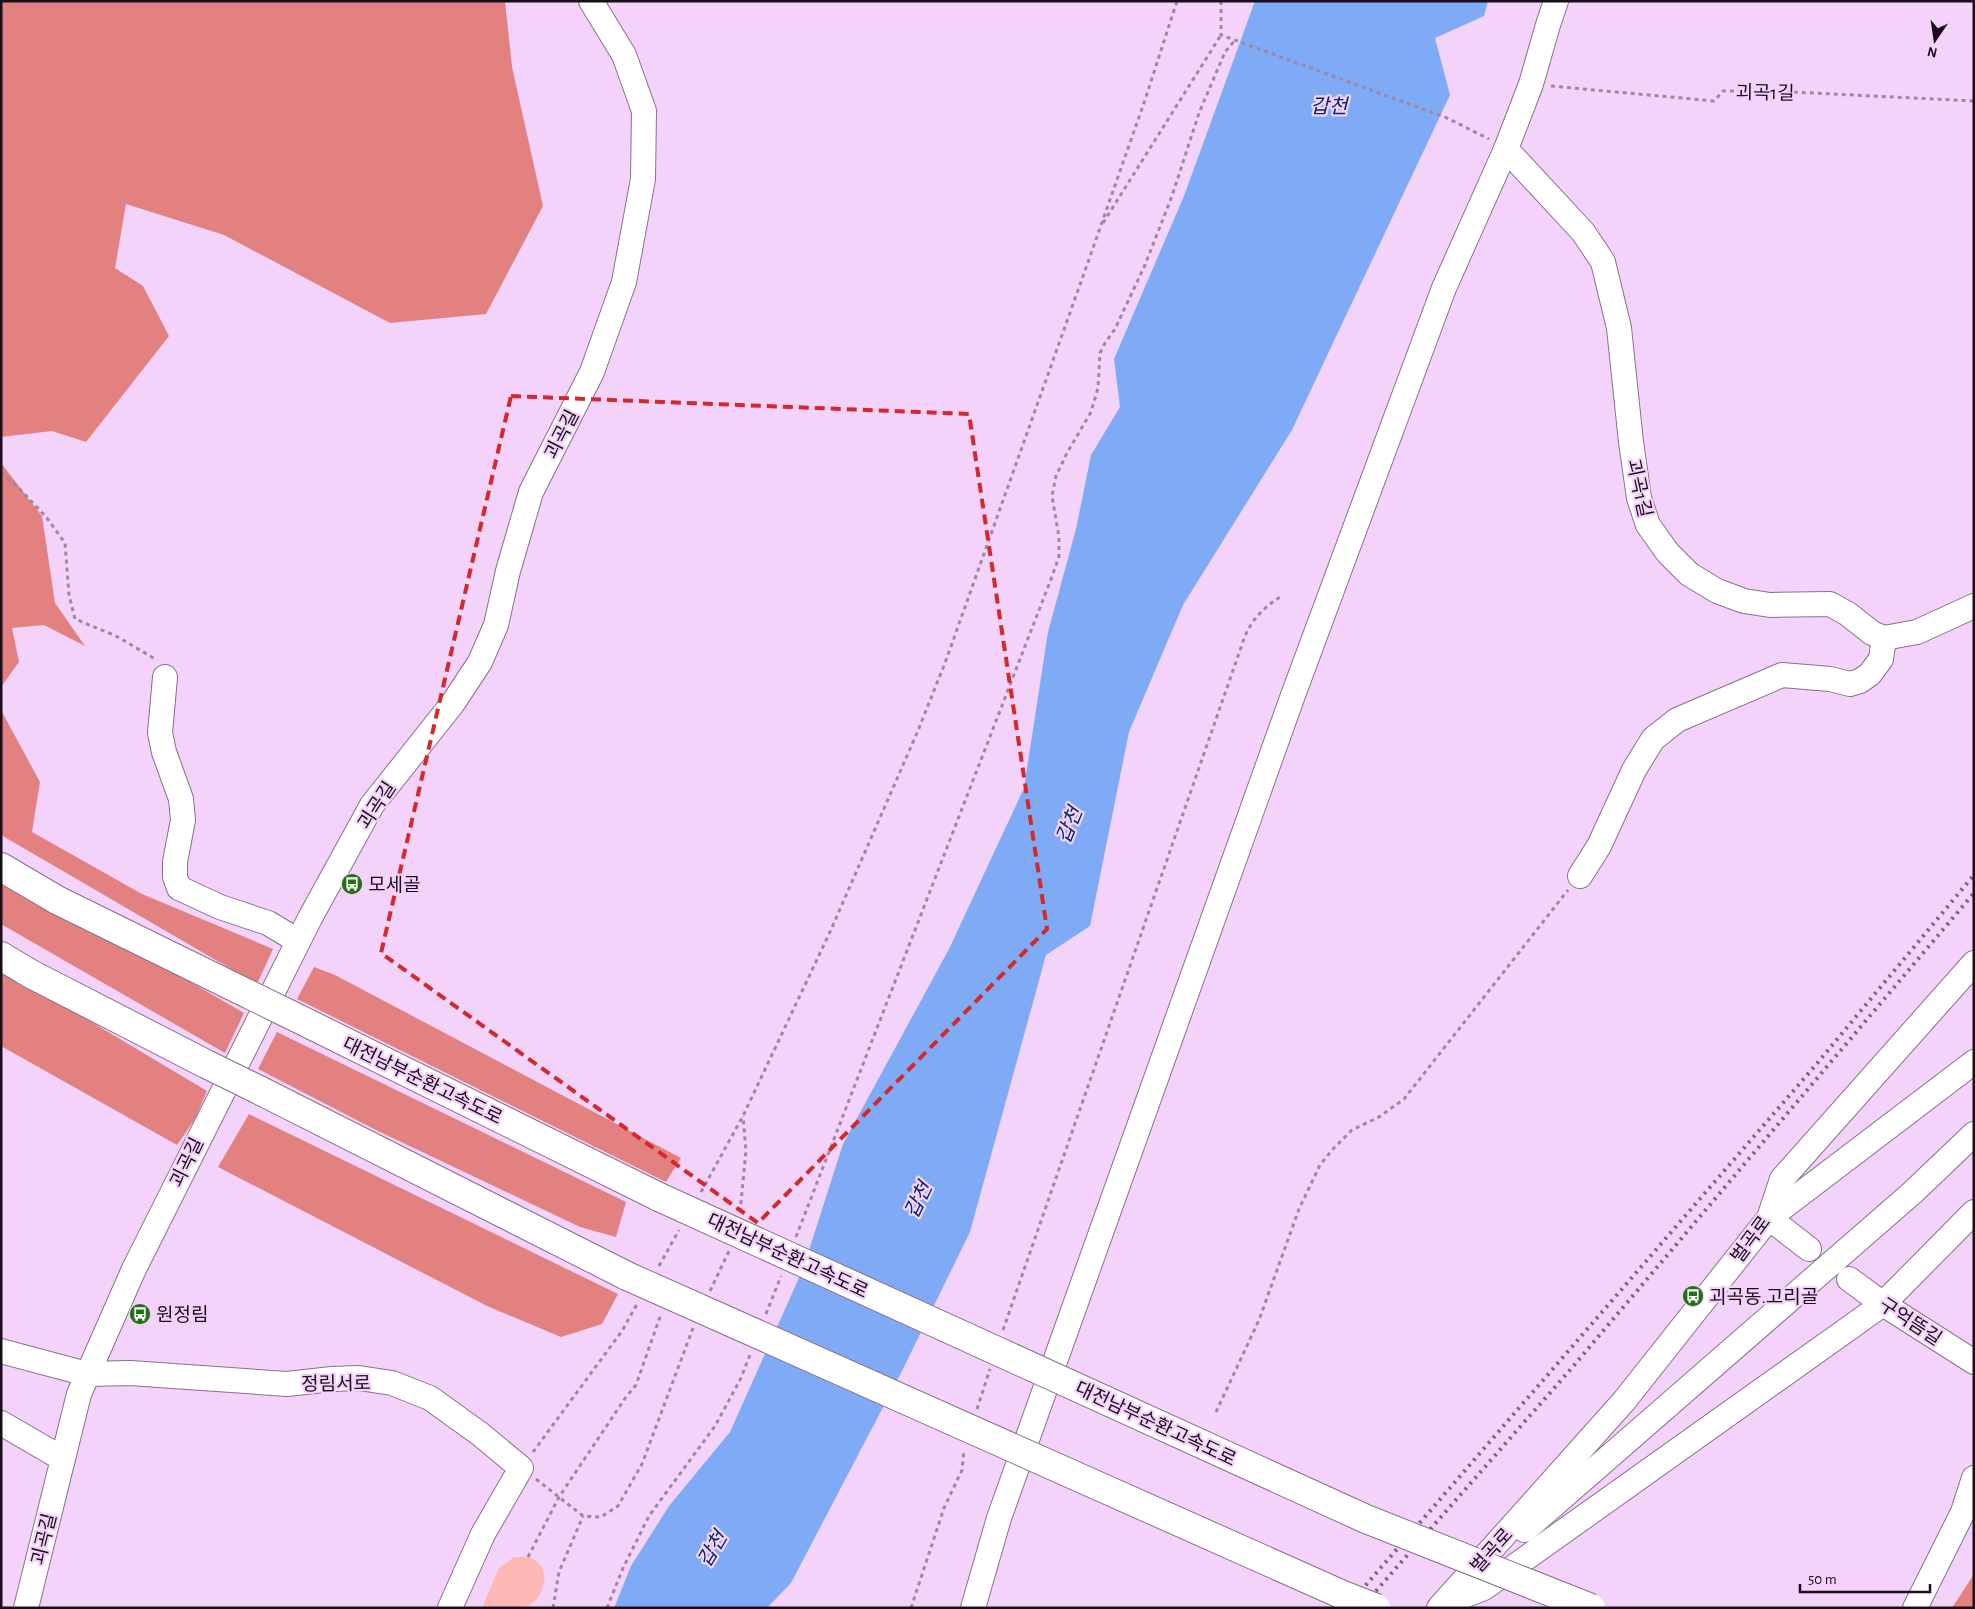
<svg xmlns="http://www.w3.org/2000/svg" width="1975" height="1609" font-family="'Alegreya Sans','Noto Sans KR',sans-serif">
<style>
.green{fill:#fdb8b6}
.forest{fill:#e38181}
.water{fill:#7fabf6}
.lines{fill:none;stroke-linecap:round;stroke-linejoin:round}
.minor-casing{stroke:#8b6e91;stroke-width:26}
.highway-casing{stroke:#8b6e91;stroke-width:30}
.path{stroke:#9f86a3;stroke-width:3;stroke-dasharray:4 4;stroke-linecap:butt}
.minor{stroke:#fff;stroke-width:24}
.highway{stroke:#fff;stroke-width:28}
.rail{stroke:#7a667e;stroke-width:4;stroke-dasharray:2.5 5;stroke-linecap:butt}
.highway-bridge-casing{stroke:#8b6e91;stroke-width:30;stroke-linecap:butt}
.highway-bridge{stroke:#fff;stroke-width:28}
.marked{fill:none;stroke:#d62828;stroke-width:4;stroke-dasharray:10 6;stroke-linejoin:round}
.labels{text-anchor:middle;stroke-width:4.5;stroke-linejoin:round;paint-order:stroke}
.street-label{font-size:19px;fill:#190e1b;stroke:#f4d3fa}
.poi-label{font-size:19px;fill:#190e1b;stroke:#f4d3fa;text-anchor:start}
.water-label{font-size:20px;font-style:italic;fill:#042869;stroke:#f4d3fa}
</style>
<rect width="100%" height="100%" fill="#f4d3fa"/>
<path class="green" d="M514,1557C519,1557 525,1556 530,1558C554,1567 545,1598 526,1607C521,1609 490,1608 482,1608L499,1568Z"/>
<g class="forest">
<polygon points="1,1 505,1 512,67 543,206 486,314 390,323 224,235 126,204 115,268 143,286 169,336 86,442 52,431 1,437"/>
<polygon points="1,463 42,516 55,603 85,646 44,625 12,628 19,662 1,687"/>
<polygon points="1,710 40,782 32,832 142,894 273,949 257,984 1,835"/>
<polygon points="1,873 244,1013 225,1053 1,924"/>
<polygon points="314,967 335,975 681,1158 666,1182 297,999"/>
<polygon points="1,968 207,1091 195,1119 177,1145 1,1046"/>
<polygon points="277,1032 626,1202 616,1237 580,1227 376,1130 258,1069"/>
<polygon points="249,1114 618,1294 602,1324 561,1337 487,1306 218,1167"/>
<polygon points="1974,1574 1974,1608 1952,1608"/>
</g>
<polygon class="water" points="1255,1 1488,1 1484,16 1435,38 1450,95 1292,430 1183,605 1129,732 1090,926 1046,955 970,1232 901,1373 791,1583 767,1608 614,1608 631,1566 669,1506 730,1432 803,1269 843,1144 949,949 1024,788 1048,632 1076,529 1091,455 1120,407 1114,359 1184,196"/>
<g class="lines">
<g class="minor-casing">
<g id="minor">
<polyline points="1506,149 1583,232 1603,262 1619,328 1631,442 1639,498 1648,525 1668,553 1689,574 1717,591 1744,601 1770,605 1830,604 1848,614 1872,633 1884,638 1917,632 1974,606"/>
<polyline points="165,677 160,733 164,752 181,799 183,820 175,862 175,877 179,888 220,907 268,923 298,941"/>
<polyline points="1580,876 1599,846 1634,770 1653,739 1677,720 1782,675 1830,679 1850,684 1860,681 1870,674 1881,659 1884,638"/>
<polyline points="1769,1218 1974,1062"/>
<polyline points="1769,1218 1809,1249"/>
<polyline points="1849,1279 1883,1304 1974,1362"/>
<polyline points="1,1351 87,1374 130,1373 287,1384 332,1379 359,1378 392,1383 430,1398 480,1434 521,1468 483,1534 450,1608"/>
<polyline points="1,1423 63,1459"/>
<polyline points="1525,1530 1912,1193 1974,1134"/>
<polyline points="1446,1603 1484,1588 1883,1304 1974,1212"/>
<polyline points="26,1608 79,1394 134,1269 310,918 372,805 453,703 480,662 496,625 508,571 531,492 592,372 624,282 643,179 644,111 624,55 591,1"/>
<polyline points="973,1608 999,1518 1292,698 1444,288 1506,149 1531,84 1548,25 1556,1"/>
<polyline points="1439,1608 1624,1401 1769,1218 1782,1179 1974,963"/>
<polyline points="1915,1608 1963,1512 1974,1478"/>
</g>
</g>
<g class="highway-casing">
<g id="highway">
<polyline points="1,867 57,900 242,991"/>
<polyline points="1,956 31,974 206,1064"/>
<polyline points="289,1014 659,1197"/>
<polyline points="257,1089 627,1276"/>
</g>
</g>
<g class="path">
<polyline points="1221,1 1221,35 1447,118 1489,139"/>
<polyline points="1551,86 1714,101 1723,91 1772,91 1974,101"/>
<polyline points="1103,223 1221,35"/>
<polyline points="1,473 16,485 47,518 65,543 69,595 75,619 116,636 157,660"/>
<polyline points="701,1192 743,1116 830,932 917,733 945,663 1087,265 1145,100 1177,1"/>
<polyline points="740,1212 746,1151 743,1116"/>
<polyline points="796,1237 1053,574 1059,556 1059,537 1052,496 1056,476 1067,453 1091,412 1098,388 1100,353 1105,343 1115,329 1145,265 1172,196 1199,113 1225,52 1235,40"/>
<polyline points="659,1266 679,1230"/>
<polyline points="710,1291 729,1251"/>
<polyline points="766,1314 781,1276"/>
<path d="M1003,1330L1245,636C1254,616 1265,607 1283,595"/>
<polyline points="977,1409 990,1369"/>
<polyline points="1216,1412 1259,1320 1299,1209 1320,1165 1333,1149 1352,1130 1379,1117 1404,1099 1568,890"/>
<polyline points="533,1452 622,1331 637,1304"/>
<polyline points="536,1479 583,1516 601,1517 618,1506 642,1464 693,1328"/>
<polyline points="528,1557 559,1497 626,1397 636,1385 661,1314"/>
<polyline points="553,1608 559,1572 583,1516"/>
<polyline points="607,1608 623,1568 649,1516 715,1426 740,1380 750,1355"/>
<polyline points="911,1608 944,1508 962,1470 964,1450"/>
</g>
<use href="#minor" class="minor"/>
<use href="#highway" class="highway"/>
<g class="rail">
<polyline points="1346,1608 1814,1067 1974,875"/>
<polyline points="1361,1608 1570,1370 1974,893"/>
</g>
<g class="highway-bridge-casing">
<g id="highway-bridge">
<polyline points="242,991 289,1014"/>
<polyline points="206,1064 257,1089"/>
<polyline points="659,1197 1366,1519 1591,1608"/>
<polyline points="627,1276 1343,1595 1376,1608"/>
</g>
</g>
<use href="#highway-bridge" class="highway-bridge"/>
</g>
<path class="marked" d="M511,396L969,414L1047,929L758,1223L381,953Z"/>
<defs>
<g id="bus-disc" transform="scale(1.125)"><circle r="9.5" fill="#227014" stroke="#f4d3fa"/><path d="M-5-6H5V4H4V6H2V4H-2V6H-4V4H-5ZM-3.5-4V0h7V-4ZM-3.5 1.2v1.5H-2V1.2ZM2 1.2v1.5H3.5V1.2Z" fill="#fff"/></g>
</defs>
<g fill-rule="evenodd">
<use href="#bus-disc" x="352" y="884"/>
<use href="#bus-disc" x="1693" y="1296"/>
<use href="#bus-disc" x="140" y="1314"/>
</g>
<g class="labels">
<g class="street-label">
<text transform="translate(1765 92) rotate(1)" y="7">괴곡1길</text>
<text transform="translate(561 434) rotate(-63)" y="7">괴곡길</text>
<text transform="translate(1640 488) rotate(78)" y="7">괴곡1길</text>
<text transform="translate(376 805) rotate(-57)" y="7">괴곡길</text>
<text transform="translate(423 1080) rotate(26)" y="7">대전남부순환고속도로</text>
<text transform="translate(186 1162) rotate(-64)" y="7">괴곡길</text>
<text transform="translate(1750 1239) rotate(-54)" y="7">벌곡로</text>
<text transform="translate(788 1255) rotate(25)" y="7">대전남부순환고속도로</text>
<text transform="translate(1911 1321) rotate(33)" y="7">구억뜸길</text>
<text transform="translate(336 1383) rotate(-1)" y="7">정림서로</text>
<text transform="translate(1156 1423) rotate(25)" y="7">대전남부순환고속도로</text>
<text transform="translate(43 1539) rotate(-76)" y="7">괴곡길</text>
<text transform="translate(1491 1550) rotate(-48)" y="7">벌곡로</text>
</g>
<g class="poi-label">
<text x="368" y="891">모세골</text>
<text x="1709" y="1303">괴곡동.고리골</text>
<text x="156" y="1321">원정림</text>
</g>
<g class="water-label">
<text x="1329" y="113">갑천</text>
<text transform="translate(1069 825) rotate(-68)" y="7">갑천</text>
<text transform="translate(918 1200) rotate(-64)" y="7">갑천</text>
<text transform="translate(712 1549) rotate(-59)" y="7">갑천</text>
</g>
</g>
<rect width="1975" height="1609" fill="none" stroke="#190e1b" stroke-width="5"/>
<g transform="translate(1935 40) rotate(193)" stroke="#f4d3fa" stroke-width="4" paint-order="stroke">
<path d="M0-4L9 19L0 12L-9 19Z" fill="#190e1b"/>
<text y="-8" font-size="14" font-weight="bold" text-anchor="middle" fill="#190e1b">N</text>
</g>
<path d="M1800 1584v8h130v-8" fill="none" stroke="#190e1b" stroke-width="2.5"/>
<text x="1808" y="1584" font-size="15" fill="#190e1b" stroke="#f4d3fa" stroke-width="4" paint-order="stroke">50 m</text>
</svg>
